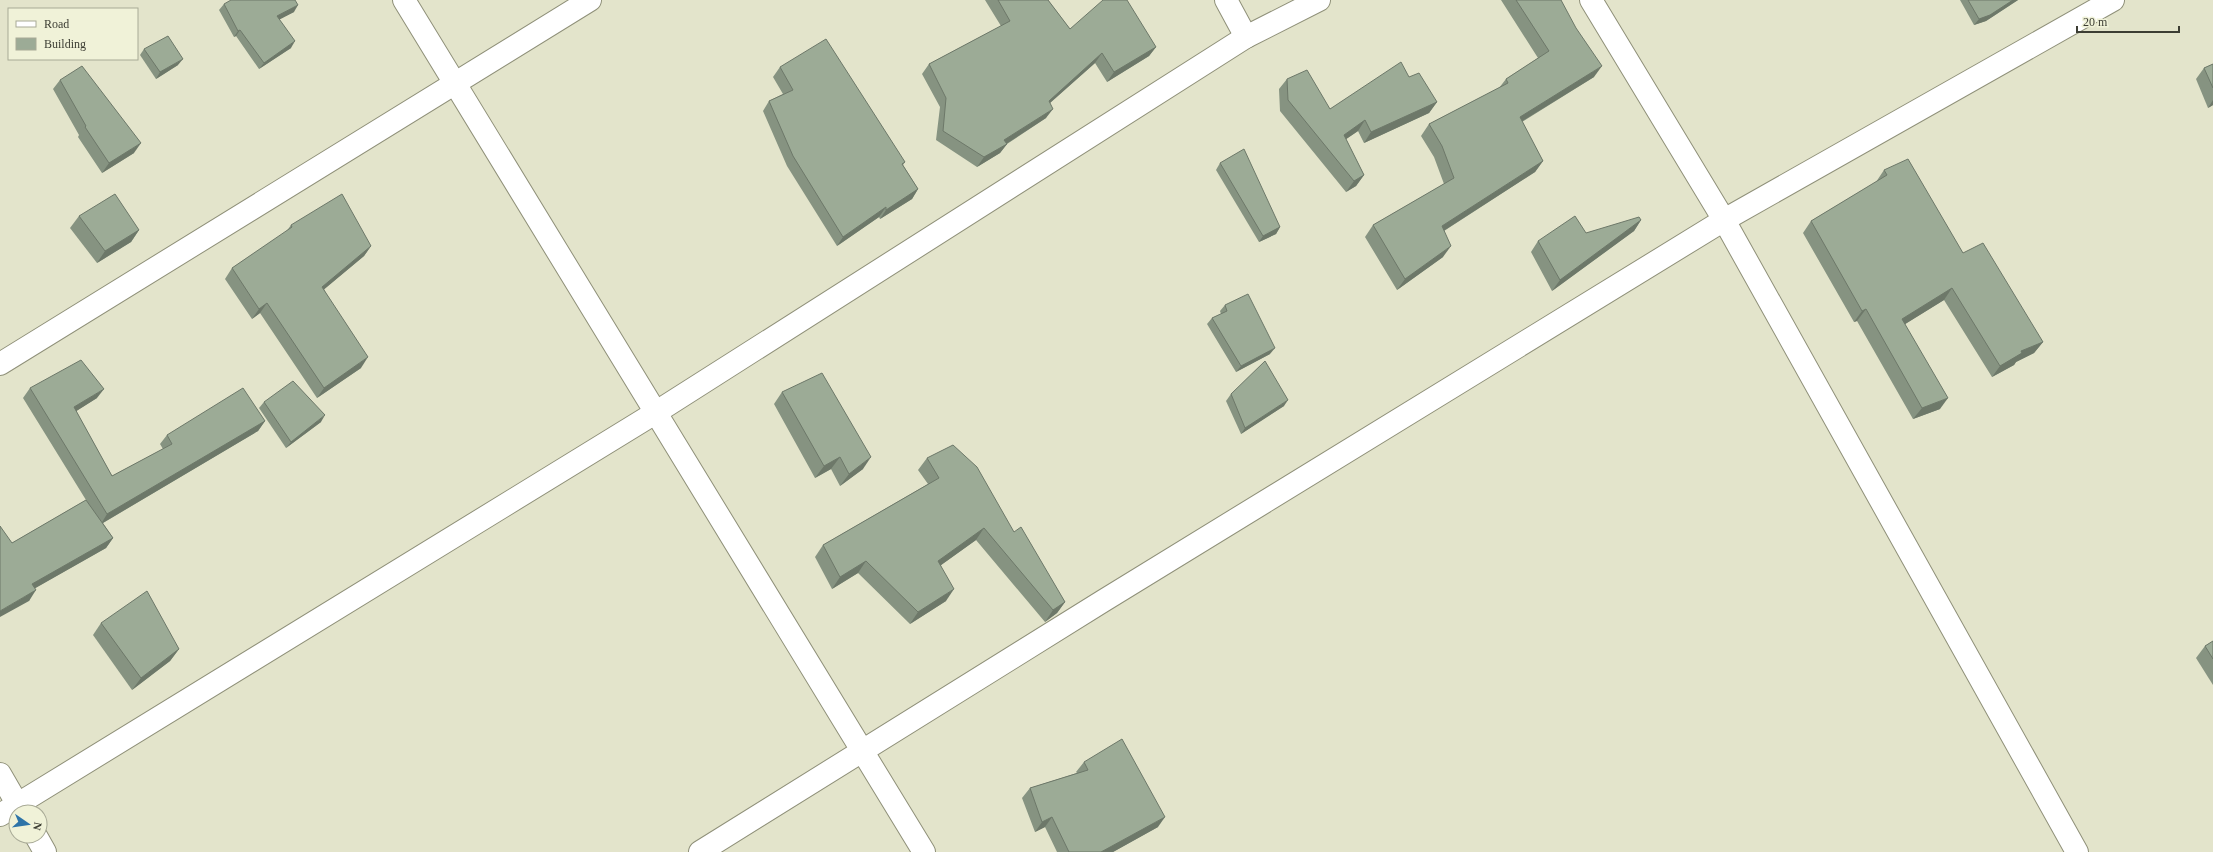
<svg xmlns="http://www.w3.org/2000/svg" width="2213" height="852" font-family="'Times New Roman',serif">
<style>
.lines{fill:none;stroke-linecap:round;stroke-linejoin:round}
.minor-casing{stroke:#8f9079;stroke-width:24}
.tertiary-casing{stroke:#8f9079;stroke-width:24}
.minor{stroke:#fff;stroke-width:22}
.tertiary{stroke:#fff;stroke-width:22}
.wall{fill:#869381}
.shaded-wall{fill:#6d7869}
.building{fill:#9cab96;stroke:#6d7869}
</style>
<rect width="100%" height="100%" fill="#e3e4cb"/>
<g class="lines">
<g class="minor-casing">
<g id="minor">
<polyline points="1226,0 1246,37"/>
<polyline points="1591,0 1724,220 2077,852"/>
<polyline points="0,364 590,0"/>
<polyline points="0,774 22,812"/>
<polyline points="0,815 655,413 1246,37 1319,0"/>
<polyline points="36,836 45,852"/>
<polyline points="700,852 1103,601 1724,220 2113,0"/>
</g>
</g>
<g class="tertiary-casing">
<polyline id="tertiary" points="404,0 924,852"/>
</g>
<use href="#minor" class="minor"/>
<use href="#tertiary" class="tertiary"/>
</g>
<g class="wall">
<polygon points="985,0 1048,0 1070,29 1156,47 1149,56 1107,82 1095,63 1050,103 1046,118 1007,144 1000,153 977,167 936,140 940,107 922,74 929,64 1001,26"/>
<polygon points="1501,0 1561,0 1594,77 1522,122 1543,161 1535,172 1444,231 1443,257 1397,290 1365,237 1373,225 1444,184 1434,157 1421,136 1429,124 1499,88 1506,79 1538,58"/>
<polygon points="1960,0 2018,0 1986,21 1974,25"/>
<polygon points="224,4 294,12 279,19 291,48 259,69 236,36 234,37 219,10"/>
<polygon points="144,49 178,65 156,79 140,55"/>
<polygon points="2213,64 2213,105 2208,108 2196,79 2204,68"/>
<polygon points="780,67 905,162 903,165 918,189 912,199 880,219 879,217 837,246 787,166 763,111 769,101 783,94 773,77"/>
<polygon points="1409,77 1437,102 1429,113 1364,143 1358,131 1346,139 1364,175 1356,186 1346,192 1280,111 1279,89 1287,79 1330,109"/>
<polygon points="60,80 134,153 102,173 78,137 79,135 53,89"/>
<polygon points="1220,163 1280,227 1276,234 1259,242 1216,170"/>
<polygon points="1884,170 1963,253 2043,342 2034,353 2016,362 2014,365 1992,377 1944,300 1905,324 1940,409 1913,419 1857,321 1854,322 1803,233 1811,221 1876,182"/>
<polygon points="79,216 139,230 131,242 97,263 70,228"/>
<polygon points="1641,220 1634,231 1552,291 1531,252 1538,241 1586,233"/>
<polygon points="291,225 371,246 364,256 324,289 361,368 317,398 260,313 252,319 225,279 232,268 286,232"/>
<polygon points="1225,305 1270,354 1236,372 1207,324 1212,318 1221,314 1220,311"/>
<polygon points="30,388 97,398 76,411 112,476 163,449 160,444 167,435 265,421 258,431 103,523 113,538 106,548 35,588 29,601 12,543 86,500 23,398"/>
<polygon points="782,392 863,469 840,486 831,469 815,478 774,404"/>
<polygon points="1231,394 1284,406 1241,434 1226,401"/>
<polygon points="264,402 321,422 286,448 259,408"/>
<polygon points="927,458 1014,532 1065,602 1057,613 1045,622 976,540 941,565 946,601 910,624 858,573 832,589 815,557 823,545 928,484 918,470"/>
<polygon points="101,623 179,649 170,661 132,690 93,635"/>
<polygon points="2213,641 2213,685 2196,658 2205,646"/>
<polygon points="1084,762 1158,827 1113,852 1057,852 1045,827 1035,832 1022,798 1030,788 1077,773 1076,772"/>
</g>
<g class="shaded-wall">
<polygon points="2013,0 2018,0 1986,21 1974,25 1979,19"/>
<polygon points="298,5 294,12 273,23 277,16"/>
<polygon points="240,30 236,36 234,37 238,31"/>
<polygon points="295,41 291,48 259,69 264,63"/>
<polygon points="1156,47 1149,56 1107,82 1114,72"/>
<polygon points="1102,53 1095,63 1042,110 1049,101"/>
<polygon points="183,59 178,65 156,79 160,72"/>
<polygon points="1602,66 1594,77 1511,128 1520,117"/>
<polygon points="2213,100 2213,105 2208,108"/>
<polygon points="1437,102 1429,113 1364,143 1371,132"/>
<polygon points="1053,109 1046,118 1006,144 1007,144 1000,153 977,167 984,157 1004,140"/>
<polygon points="1365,120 1358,131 1336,146 1344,135"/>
<polygon points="141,143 134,153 102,173 109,163"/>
<polygon points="1543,161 1535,172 1434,237 1442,226"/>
<polygon points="1364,175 1356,186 1346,192 1354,181"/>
<polygon points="918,189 912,199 880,219 886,210"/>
<polygon points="886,207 879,217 837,246 843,237"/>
<polygon points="1641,220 1634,231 1552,291 1560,280"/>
<polygon points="1280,227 1276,234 1259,242 1263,236"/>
<polygon points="139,230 131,242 97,263 105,251"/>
<polygon points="371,246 364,256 315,297 322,287"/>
<polygon points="1451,246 1443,257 1397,290 1405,279"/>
<polygon points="1952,288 1944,300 1894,331 1902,319"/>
<polygon points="267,303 260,313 252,319 259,309"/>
<polygon points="1866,309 1857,321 1854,322 1862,311"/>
<polygon points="2043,342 2034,353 2016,362 2014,365 1992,377 2000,366 2021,351"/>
<polygon points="1275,348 1270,354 1236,372 1241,366"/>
<polygon points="368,357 361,368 317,398 324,388"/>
<polygon points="104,389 97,398 67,417 74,407"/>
<polygon points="1948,398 1940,409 1913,419 1922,408"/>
<polygon points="1288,400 1284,406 1241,434 1245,428"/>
<polygon points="325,415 321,422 286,448 291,442"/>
<polygon points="265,421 258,431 101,524 107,514"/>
<polygon points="840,457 831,469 815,478 824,466"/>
<polygon points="871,457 863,469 840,486 849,474"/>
<polygon points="984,528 976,540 930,573 938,561"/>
<polygon points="113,538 106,548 25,594 32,584"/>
<polygon points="866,561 858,573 832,589 840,577"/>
<polygon points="954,589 946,601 910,624 918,612"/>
<polygon points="36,590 29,601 0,617 0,611"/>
<polygon points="1065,602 1057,613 1045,622 1053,610"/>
<polygon points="179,649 170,661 132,690 141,678"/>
<polygon points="1052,817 1045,827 1035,832 1042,822"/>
<polygon points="1165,817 1158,827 1113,852 1101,852"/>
</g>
<g class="building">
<polygon points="231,0 295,0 298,5 277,16 295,41 264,63 240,30 238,31 224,4"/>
<polygon points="998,0 1048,0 1070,29 1103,0 1127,0 1156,47 1114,72 1102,53 1049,101 1053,109 1004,140 1007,144 984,157 943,131 946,98 929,64 1010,21"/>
<polygon points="1516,0 1561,0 1576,28 1602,66 1520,117 1543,161 1442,226 1451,246 1405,279 1373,225 1454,178 1442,146 1429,124 1508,83 1506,79 1549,51"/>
<polygon points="1968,0 2013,0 1990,15 1979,19"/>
<polygon points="168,36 183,59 160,72 144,49"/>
<polygon points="826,39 905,162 902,164 918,189 886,210 886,207 843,237 793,156 769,101 793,90 780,67"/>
<polygon points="1401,62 1409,77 1419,73 1437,102 1371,132 1365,120 1344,135 1364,175 1354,181 1288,100 1287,79 1307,70 1330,109"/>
<polygon points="2213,64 2213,88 2204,68"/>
<polygon points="82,66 141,143 109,163 85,127 86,126 60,80"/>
<polygon points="1244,149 1280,227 1263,236 1220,163"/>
<polygon points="1908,159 1963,253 1983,243 2043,342 2021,351 2022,353 2000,366 1952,288 1902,319 1948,398 1922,408 1866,309 1862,311 1811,221 1887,175 1884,170"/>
<polygon points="115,194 139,230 105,251 79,216"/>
<polygon points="342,194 371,246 322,287 368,357 324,388 267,303 259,309 232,268 292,227 291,225"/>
<polygon points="1575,216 1586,233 1639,217 1641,220 1560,280 1538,241"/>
<polygon points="1248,294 1275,348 1241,366 1212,318 1227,311 1225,305"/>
<polygon points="81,360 104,389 74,407 112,476 172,444 167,435 243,388 265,421 107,514 30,388"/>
<polygon points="1265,361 1288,400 1245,428 1231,394"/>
<polygon points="822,373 871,457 849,474 840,457 824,466 782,392"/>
<polygon points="293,381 325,415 291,442 264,402"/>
<polygon points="953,445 977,467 1014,532 1021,527 1065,602 1053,610 984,528 938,561 954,589 918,612 866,561 840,577 823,545 939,478 927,458"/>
<polygon points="86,500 113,538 32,584 36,590 0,611 0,526 12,543"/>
<polygon points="147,591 179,649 141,678 101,623"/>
<polygon points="2213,641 2213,659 2205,646"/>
<polygon points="1122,739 1165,817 1101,852 1069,852 1052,817 1042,822 1030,788 1088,770 1084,762"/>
</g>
<rect x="8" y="8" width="130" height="52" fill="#f0f2d8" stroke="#a8aa96"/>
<rect x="16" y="21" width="20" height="6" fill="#ffffff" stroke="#a8aa96"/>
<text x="44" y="28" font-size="12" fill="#3c3d33">Road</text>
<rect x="16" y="38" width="20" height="12" fill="#9cab96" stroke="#a8aa96"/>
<text x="44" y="48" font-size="12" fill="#3c3d33">Building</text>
<g transform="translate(28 824) rotate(103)"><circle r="19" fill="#f0f2d8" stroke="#a8aa96"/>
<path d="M0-3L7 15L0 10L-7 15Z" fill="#2e74a8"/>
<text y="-6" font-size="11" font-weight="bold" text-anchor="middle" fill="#3c3d33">N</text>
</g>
<path d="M2077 26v6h102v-6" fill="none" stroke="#3c3d33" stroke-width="2"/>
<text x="2083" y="26" font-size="12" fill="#3c3d33" stroke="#f0f2d8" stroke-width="3" paint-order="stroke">20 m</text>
</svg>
